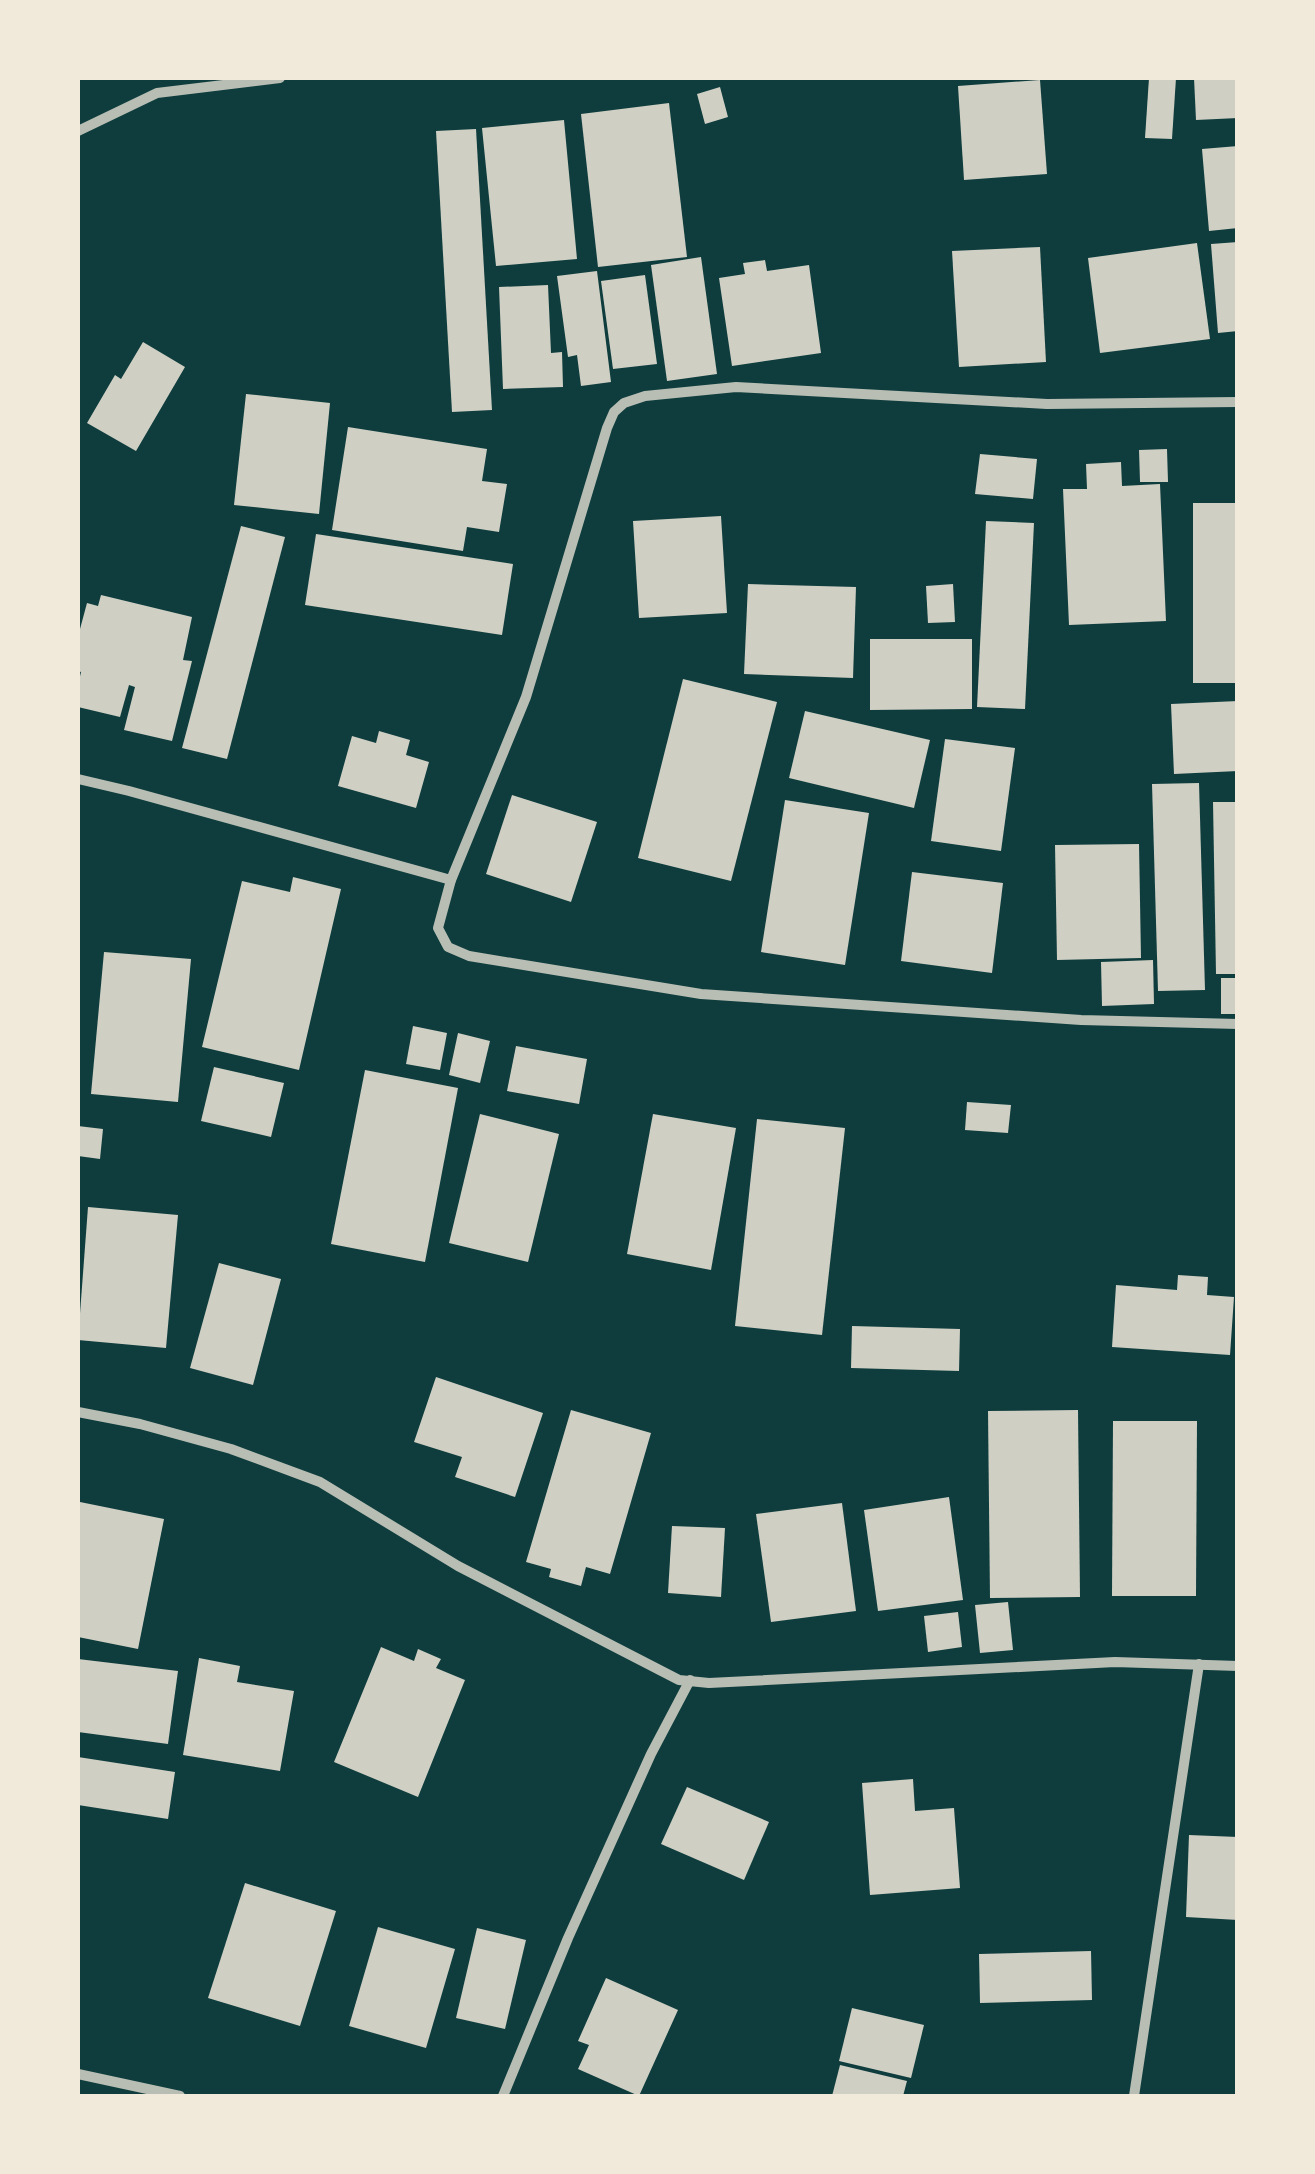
<svg xmlns="http://www.w3.org/2000/svg" width="1315" height="2174" font-family="Cabin,sans-serif">
<style>
.building{fill:#cfcfc3}
.lines{fill:none;stroke-linecap:round;stroke-linejoin:round}
.minor{stroke:#b8beb3;stroke-width:10}
</style>
<rect width="100%" height="100%" fill="#0f3d3e"/>
<g class="building">
<polygon points="1149,78 1176,78 1172,139 1145,138"/>
<polygon points="1194,78 1238,78 1238,118 1196,120"/>
<polygon points="1040,80 1047,174 964,180 958,86"/>
<polygon points="720,87 728,117 705,124 697,94"/>
<polygon points="669,103 687,257 598,267 581,114"/>
<polygon points="564,120 577,259 496,266 482,128"/>
<polygon points="476,129 492,410 452,412 436,131"/>
<polygon points="1238,146 1238,228 1209,231 1202,149"/>
<polygon points="1238,242 1238,331 1218,333 1211,244"/>
<polygon points="1197,243 1210,339 1100,353 1088,258"/>
<polygon points="1040,247 1046,362 959,367 952,251"/>
<polygon points="701,257 717,374 667,381 651,265"/>
<polygon points="765,260 767,271 809,265 821,353 732,366 719,278 745,274 743,263"/>
<polygon points="597,271 611,382 581,386 577,355 568,357 557,276"/>
<polygon points="645,275 657,364 613,369 601,281"/>
<polygon points="548,285 551,353 562,352 563,387 503,389 499,287"/>
<polygon points="143,342 185,367 136,451 87,423 115,375 121,379"/>
<polygon points="246,394 330,403 319,514 234,505"/>
<polygon points="348,427 487,449 482,481 507,484 499,532 467,527 463,551 332,530"/>
<polygon points="1167,449 1168,482 1140,482 1139,450"/>
<polygon points="980,454 1037,459 1033,499 975,494"/>
<polygon points="1121,462 1122,486 1160,484 1166,621 1069,625 1063,489 1087,489 1086,464"/>
<rect x="1193" y="503" width="45" height="180"/>
<polygon points="721,516 727,613 639,618 633,521"/>
<polygon points="986,521 1034,523 1025,709 977,707"/>
<polygon points="241,526 285,537 227,759 182,748"/>
<polygon points="316,534 513,564 502,635 305,605"/>
<polygon points="748,584 856,587 853,678 744,674"/>
<polygon points="953,584 955,622 928,623 926,586"/>
<polygon points="101,595 192,617 183,660 192,661 172,741 124,730 135,687 129,685 120,717 78,707 78,685 81,672 78,671 78,628 80,629 87,603 98,606"/>
<polygon points="870,639 972,639 972,709 870,710"/>
<polygon points="683,679 777,702 731,881 638,858"/>
<polygon points="1238,701 1238,771 1174,774 1171,704"/>
<polygon points="805,711 930,740 914,808 789,778"/>
<polygon points="379,731 410,740 406,755 429,762 416,808 338,786 352,736 376,743"/>
<polygon points="945,739 1015,748 1001,851 931,841"/>
<polygon points="1199,783 1205,990 1158,991 1152,784"/>
<polygon points="512,795 597,822 571,902 486,874"/>
<polygon points="785,800 869,813 845,965 761,952"/>
<polygon points="1213,802 1238,802 1238,974 1216,974"/>
<polygon points="1139,844 1141,958 1057,960 1055,845"/>
<polygon points="912,872 1003,883 992,973 901,961"/>
<polygon points="293,877 341,889 299,1070 202,1047 242,881 290,892"/>
<polygon points="104,952 191,959 178,1102 91,1094"/>
<polygon points="1153,960 1154,1004 1102,1006 1101,962"/>
<rect x="1221" y="978" width="17" height="36"/>
<polygon points="413,1026 447,1033 440,1070 406,1064"/>
<polygon points="458,1033 490,1041 480,1083 449,1075"/>
<polygon points="516,1046 587,1059 579,1104 507,1091"/>
<polygon points="214,1067 284,1083 271,1137 201,1121"/>
<polygon points="365,1070 458,1088 425,1262 331,1244"/>
<polygon points="967,1102 1011,1105 1008,1133 965,1130"/>
<polygon points="480,1114 559,1134 528,1262 449,1243"/>
<polygon points="653,1114 736,1128 711,1270 627,1254"/>
<polygon points="757,1119 845,1128 822,1335 735,1326"/>
<polygon points="78,1126 103,1129 100,1159 78,1156"/>
<polygon points="88,1207 178,1215 166,1348 78,1340"/>
<polygon points="219,1263 281,1279 253,1385 190,1368"/>
<polygon points="1178,1275 1208,1277 1207,1295 1234,1297 1230,1355 1112,1347 1116,1285 1177,1290"/>
<polygon points="852,1326 960,1329 959,1371 851,1368"/>
<polygon points="436,1377 543,1413 515,1497 455,1477 462,1457 414,1442"/>
<polygon points="571,1410 651,1433 610,1574 586,1567 581,1586 549,1577 551,1569 526,1562"/>
<polygon points="1078,1410 1080,1597 990,1598 988,1411"/>
<polygon points="1113,1421 1197,1421 1196,1596 1112,1596"/>
<polygon points="949,1497 963,1600 878,1611 864,1510"/>
<polygon points="80,1502 164,1519 138,1649 78,1637 78,1514"/>
<polygon points="842,1503 856,1611 771,1622 756,1514"/>
<polygon points="672,1526 725,1528 721,1597 668,1593"/>
<polygon points="1008,1602 1013,1650 980,1653 975,1605"/>
<polygon points="958,1612 962,1647 928,1652 924,1616"/>
<polygon points="381,1647 414,1661 418,1649 441,1659 436,1668 465,1680 418,1797 334,1762"/>
<polygon points="199,1658 240,1666 237,1682 294,1691 280,1771 183,1755"/>
<polygon points="78,1659 178,1671 168,1744 78,1732"/>
<polygon points="78,1757 175,1772 168,1819 78,1805"/>
<polygon points="913,1779 915,1811 954,1808 960,1888 870,1895 862,1783"/>
<polygon points="687,1787 769,1822 744,1880 661,1844"/>
<polygon points="1189,1835 1238,1837 1238,1920 1186,1917"/>
<polygon points="245,1883 336,1911 300,2026 208,1998"/>
<polygon points="378,1927 455,1949 426,2048 349,2026"/>
<polygon points="477,1928 526,1940 505,2029 456,2018"/>
<polygon points="1091,1951 1092,2000 980,2003 979,1954"/>
<polygon points="606,1978 678,2010 639,2096 578,2069 589,2045 578,2041"/>
<polygon points="852,2008 924,2025 911,2078 839,2061"/>
<polygon points="840,2065 907,2081 903,2096 832,2096"/>
</g>
<g class="lines">
<g class="minor">
<polyline points="78,131 157,93 280,78"/>
<polyline points="1238,402 1047,404 736,387 645,396 624,403 614,412 607,428 526,697 451,880 438,928 448,947 469,956 701,994 1081,1020 1238,1024"/>
<polyline points="78,779 129,791 451,880"/>
<polyline points="78,1412 140,1424 231,1449 320,1482 458,1566 679,1680 709,1683 1115,1662 1238,1666"/>
<polyline points="78,2074 180,2096"/>
<polyline points="503,2096 568,1938 651,1754 690,1680"/>
<polyline points="1134,2096 1199,1664"/>
</g>
</g>
<rect width="1315" height="2174" fill="none" stroke="#f1e9da" stroke-width="160"/>
</svg>
